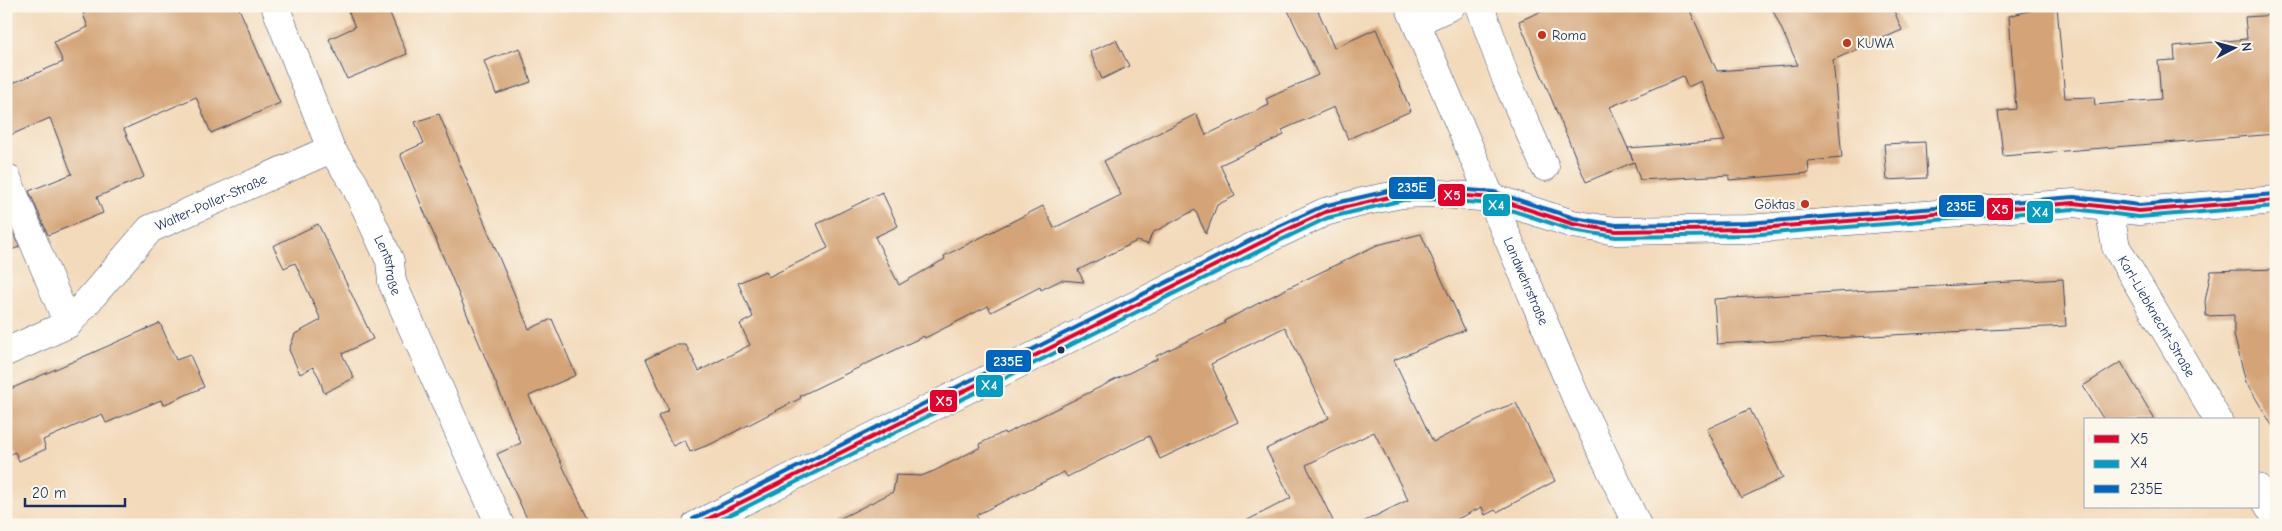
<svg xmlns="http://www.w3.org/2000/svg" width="2282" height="531" font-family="'Comic Neue',sans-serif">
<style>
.building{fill:#d4a478;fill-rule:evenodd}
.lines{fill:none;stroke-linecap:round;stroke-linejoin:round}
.minor-casing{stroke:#3b496c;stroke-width:29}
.major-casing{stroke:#3b496c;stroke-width:29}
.minor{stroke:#fff;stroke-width:28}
.major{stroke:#fff;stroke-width:28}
.bus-1-casing{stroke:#fbf7ec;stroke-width:8}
.bus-2-casing{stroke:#fbf7ec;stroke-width:8}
.bus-3-casing{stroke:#fbf7ec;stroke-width:8}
.bus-1{stroke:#e4002b;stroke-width:4}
.bus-2{stroke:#039dc3;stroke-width:4}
.bus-3{stroke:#0065bd;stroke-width:4}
.poi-dot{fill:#c8321e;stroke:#fbf7ec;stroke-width:2}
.bus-dot{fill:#1b2f5e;stroke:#fbf7ec;stroke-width:2}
.labels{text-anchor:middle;stroke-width:4.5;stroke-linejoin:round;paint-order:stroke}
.poi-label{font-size:14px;fill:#1b2f5e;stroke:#fbf7ec;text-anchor:start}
.street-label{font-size:14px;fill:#1b2f5e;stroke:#fbf7ec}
.line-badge{stroke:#fbf7ec;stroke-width:2}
.badge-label{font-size:14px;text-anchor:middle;font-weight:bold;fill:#fff}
</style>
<rect width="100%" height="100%" fill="#fbf7ec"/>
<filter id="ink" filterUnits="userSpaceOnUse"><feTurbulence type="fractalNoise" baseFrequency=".02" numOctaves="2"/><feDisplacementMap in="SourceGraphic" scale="10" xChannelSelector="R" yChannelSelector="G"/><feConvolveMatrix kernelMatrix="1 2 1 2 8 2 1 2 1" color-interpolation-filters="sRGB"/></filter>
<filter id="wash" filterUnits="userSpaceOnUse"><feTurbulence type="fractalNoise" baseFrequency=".0096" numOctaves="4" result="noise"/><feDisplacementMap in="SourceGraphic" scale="20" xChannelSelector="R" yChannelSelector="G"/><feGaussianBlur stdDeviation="1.12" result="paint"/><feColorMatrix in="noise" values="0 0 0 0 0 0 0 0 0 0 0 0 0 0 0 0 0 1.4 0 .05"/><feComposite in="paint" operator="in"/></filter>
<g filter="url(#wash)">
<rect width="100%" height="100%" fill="#f3dabb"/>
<g id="blocks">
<g class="building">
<polygon points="99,6 238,6 280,103 211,133 196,97 124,129 144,177 97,197 103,213 48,235 29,191 72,174 50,118 6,137 6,86 63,62 54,42 88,27 83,14"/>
<polygon points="346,6 387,6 407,54 347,79 329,39 355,27"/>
<polygon points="1286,6 1316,6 1334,48 1376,29 1411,111 1348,139 1334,107 1282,130 1284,135 1220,165 1235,196 1217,205 1206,234 1195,210 1152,233 1148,244 1137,241 1078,270 1084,282 1061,280 1041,290 1040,287 991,312 988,306 925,338 924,336 800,396 801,398 711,444 690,452 685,440 673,446 658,416 669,410 646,359 675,345 686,345 699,371 750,345 740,324 753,317 738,283 765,271 768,277 828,248 817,224 882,192 898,226 875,237 899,285 945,259 944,256 1043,206 1054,228 1121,195 1104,161 1196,114 1206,135 1269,105 1266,99 1318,75"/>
<path d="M1554,6H1688L1717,71L1798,65L1771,6H1892L1902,30L1833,60L1842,158L1808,161L1809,173L1729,180V175L1640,180L1634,162L1586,182L1519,21ZM1683,76L1688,87L1701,81L1725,141L1628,148L1633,160L1610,107Z"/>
<polygon points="2048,6 2057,6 2065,98 2094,97 2095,105 2161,99 2158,61 2175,60 2174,46 2247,39 2245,17 2276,15 2276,134 2003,156 1998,111 2016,109 2009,16"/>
<polygon points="1116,40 1129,66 1102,79 1090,52"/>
<polygon points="520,48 531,82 496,94 484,61"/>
<polygon points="439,114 529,329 552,319 576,375 529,396 591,525 530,525 497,454 521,443 400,154 424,143 415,122"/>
<polygon points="1925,142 1927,178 1887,180 1884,144"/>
<polygon points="6,217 19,247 6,252"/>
<polygon points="318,224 373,339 342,354 354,378 324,393 319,377 313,367 300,374 289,350 295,334 321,320 295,263 284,268 273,246"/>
<polygon points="1421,234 1465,330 1394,360 1433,442 1499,409 1516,403 1555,481 1497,512 1495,510 1485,515 1482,507 1445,525 1357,525 1408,500 1374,432 1306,465 1335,525 1238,525 1291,498 1266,449 1329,418 1285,327 1211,364 1238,422 1160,459 1149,436 1067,477 1064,472 976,515 981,525 827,525 893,492 896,475 921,476 934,471 981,447 979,444 1004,432 1005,434 1157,359 1156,356 1225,323 1224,321 1286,289 1377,245"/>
<polygon points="2276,269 2276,432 2246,382 2234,335 2234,315 2206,316 2205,301 2211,271"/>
<polygon points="2063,279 2066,326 1717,344 1714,299"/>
<polygon points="160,323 176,360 190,355 204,387 163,405 161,400 106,423 102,414 43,440 46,449 19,461 15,452 6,456 6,391"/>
<polygon points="2121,362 2155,420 2104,420 2083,386"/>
<polygon points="1750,409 1783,478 1741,498 1707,429"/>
</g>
</g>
</g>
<g filter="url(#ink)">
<use href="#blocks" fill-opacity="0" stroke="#3b496c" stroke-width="1"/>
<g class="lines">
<g class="minor-casing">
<g id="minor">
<path id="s1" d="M275,6L331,149L354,183L390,261L392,282L500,525"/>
<polyline points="1480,6 1506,79 1545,167"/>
<polyline points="1416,22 1451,6"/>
<polyline points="7,178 68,324"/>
<path id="s2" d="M2109,208L2116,247L2218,420"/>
<path id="s3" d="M6,352L68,324L150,229L331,149"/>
<polyline points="2258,488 2276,518"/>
<polyline points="696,525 1278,234 1325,212 1366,201 1402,194 1429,193 1493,198 1573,224 1616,231 1748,229 2074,203 2139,211 2276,200"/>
</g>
</g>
<g class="major-casing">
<g id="major">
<path id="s4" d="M1409,6L1574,393L1637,525"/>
</g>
</g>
<use href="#minor" class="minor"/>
<use href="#major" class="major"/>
<g class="bus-1-casing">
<polyline id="bus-1" points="696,525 1278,234 1325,212 1402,194 1429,193 1493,198 1573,224 1616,231 1748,229 2074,203 2139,211 2276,200"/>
</g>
<g class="bus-2-casing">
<polyline id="bus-2" points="710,525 1281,240 1327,218 1403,200 1429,199 1492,204 1572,230 1616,237 1748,235 2074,209 2139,217 2276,206"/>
</g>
<g class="bus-3-casing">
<polyline id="bus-3" points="693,519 1275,228 1323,206 1401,188 1429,187 1494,192 1574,218 1616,225 1748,223 2074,197 2139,205 2275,194"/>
</g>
<use href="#bus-1" class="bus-1"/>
<use href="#bus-2" class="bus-2"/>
<use href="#bus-3" class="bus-3"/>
</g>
</g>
<g class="poi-dot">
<circle cx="1542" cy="35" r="5"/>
<circle cx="1847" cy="43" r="5"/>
<circle cx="1805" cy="204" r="5"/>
</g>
<circle class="bus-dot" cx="1061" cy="350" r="4.5"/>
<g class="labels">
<g class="poi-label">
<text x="1552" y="40">Roma</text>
<text x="1857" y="48">KUWA</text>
<text x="1795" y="209" text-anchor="end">Göktas</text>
</g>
<g class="street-label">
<text dy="5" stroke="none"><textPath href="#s3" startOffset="260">Walter-Poller-Straße</textPath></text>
<text dy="5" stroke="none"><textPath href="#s1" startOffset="284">Lentstraße</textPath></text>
<text dy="5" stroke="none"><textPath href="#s4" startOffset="299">Landwehrstraße</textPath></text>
<text dy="5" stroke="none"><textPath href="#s2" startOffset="120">Karl-Liebknecht-Straße</textPath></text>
</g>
</g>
<g class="line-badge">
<rect x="1388" y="176" width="48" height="24" rx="5" fill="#0065bd"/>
<rect x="1437" y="183" width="29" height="24" rx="5" fill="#e4002b"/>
<rect x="1482" y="193" width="29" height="24" rx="5" fill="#039dc3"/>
<rect x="1938" y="194" width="47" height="24" rx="5" fill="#0065bd"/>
<rect x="1986" y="197" width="28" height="24" rx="5" fill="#e4002b"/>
<rect x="2026" y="200" width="28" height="24" rx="5" fill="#039dc3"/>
<rect x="985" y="349" width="47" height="24" rx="5" fill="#0065bd"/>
<rect x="975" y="374" width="29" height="24" rx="5" fill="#039dc3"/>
<rect x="929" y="389" width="29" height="24" rx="5" fill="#e4002b"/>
</g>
<g class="badge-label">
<text x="1412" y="192">235E</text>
<text x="1452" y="200">X5</text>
<text x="1496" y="210">X4</text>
<text x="1961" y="211">235E</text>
<text x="2000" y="214">X5</text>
<text x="2040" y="217">X4</text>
<text x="1008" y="366">235E</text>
<text x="989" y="390">X4</text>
<text x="944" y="406">X5</text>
</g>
<rect width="2282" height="531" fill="none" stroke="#fbf7ec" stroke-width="25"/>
<rect x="2084" y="418" width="175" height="90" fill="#fbf7ec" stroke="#a1a7b3"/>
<rect x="2094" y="435" width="25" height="8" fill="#e4002b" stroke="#a1a7b3"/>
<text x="2130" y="444" font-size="15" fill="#1b2f5e">X5</text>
<rect x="2094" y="460" width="25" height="8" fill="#039dc3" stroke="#a1a7b3"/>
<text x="2130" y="468" font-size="15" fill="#1b2f5e">X4</text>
<rect x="2094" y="485" width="25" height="8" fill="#0065bd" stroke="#a1a7b3"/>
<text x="2130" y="494" font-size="15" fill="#1b2f5e">235E</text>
<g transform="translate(2234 48) rotate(84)" stroke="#fbf7ec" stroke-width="4" paint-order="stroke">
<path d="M0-4L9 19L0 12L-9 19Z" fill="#1b2f5e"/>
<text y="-8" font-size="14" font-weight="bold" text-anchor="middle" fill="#1b2f5e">N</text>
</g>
<path d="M25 498v8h100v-8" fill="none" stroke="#1b2f5e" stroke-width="2.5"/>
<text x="32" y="498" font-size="15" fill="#1b2f5e" stroke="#fbf7ec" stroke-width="4" paint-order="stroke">20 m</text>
</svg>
